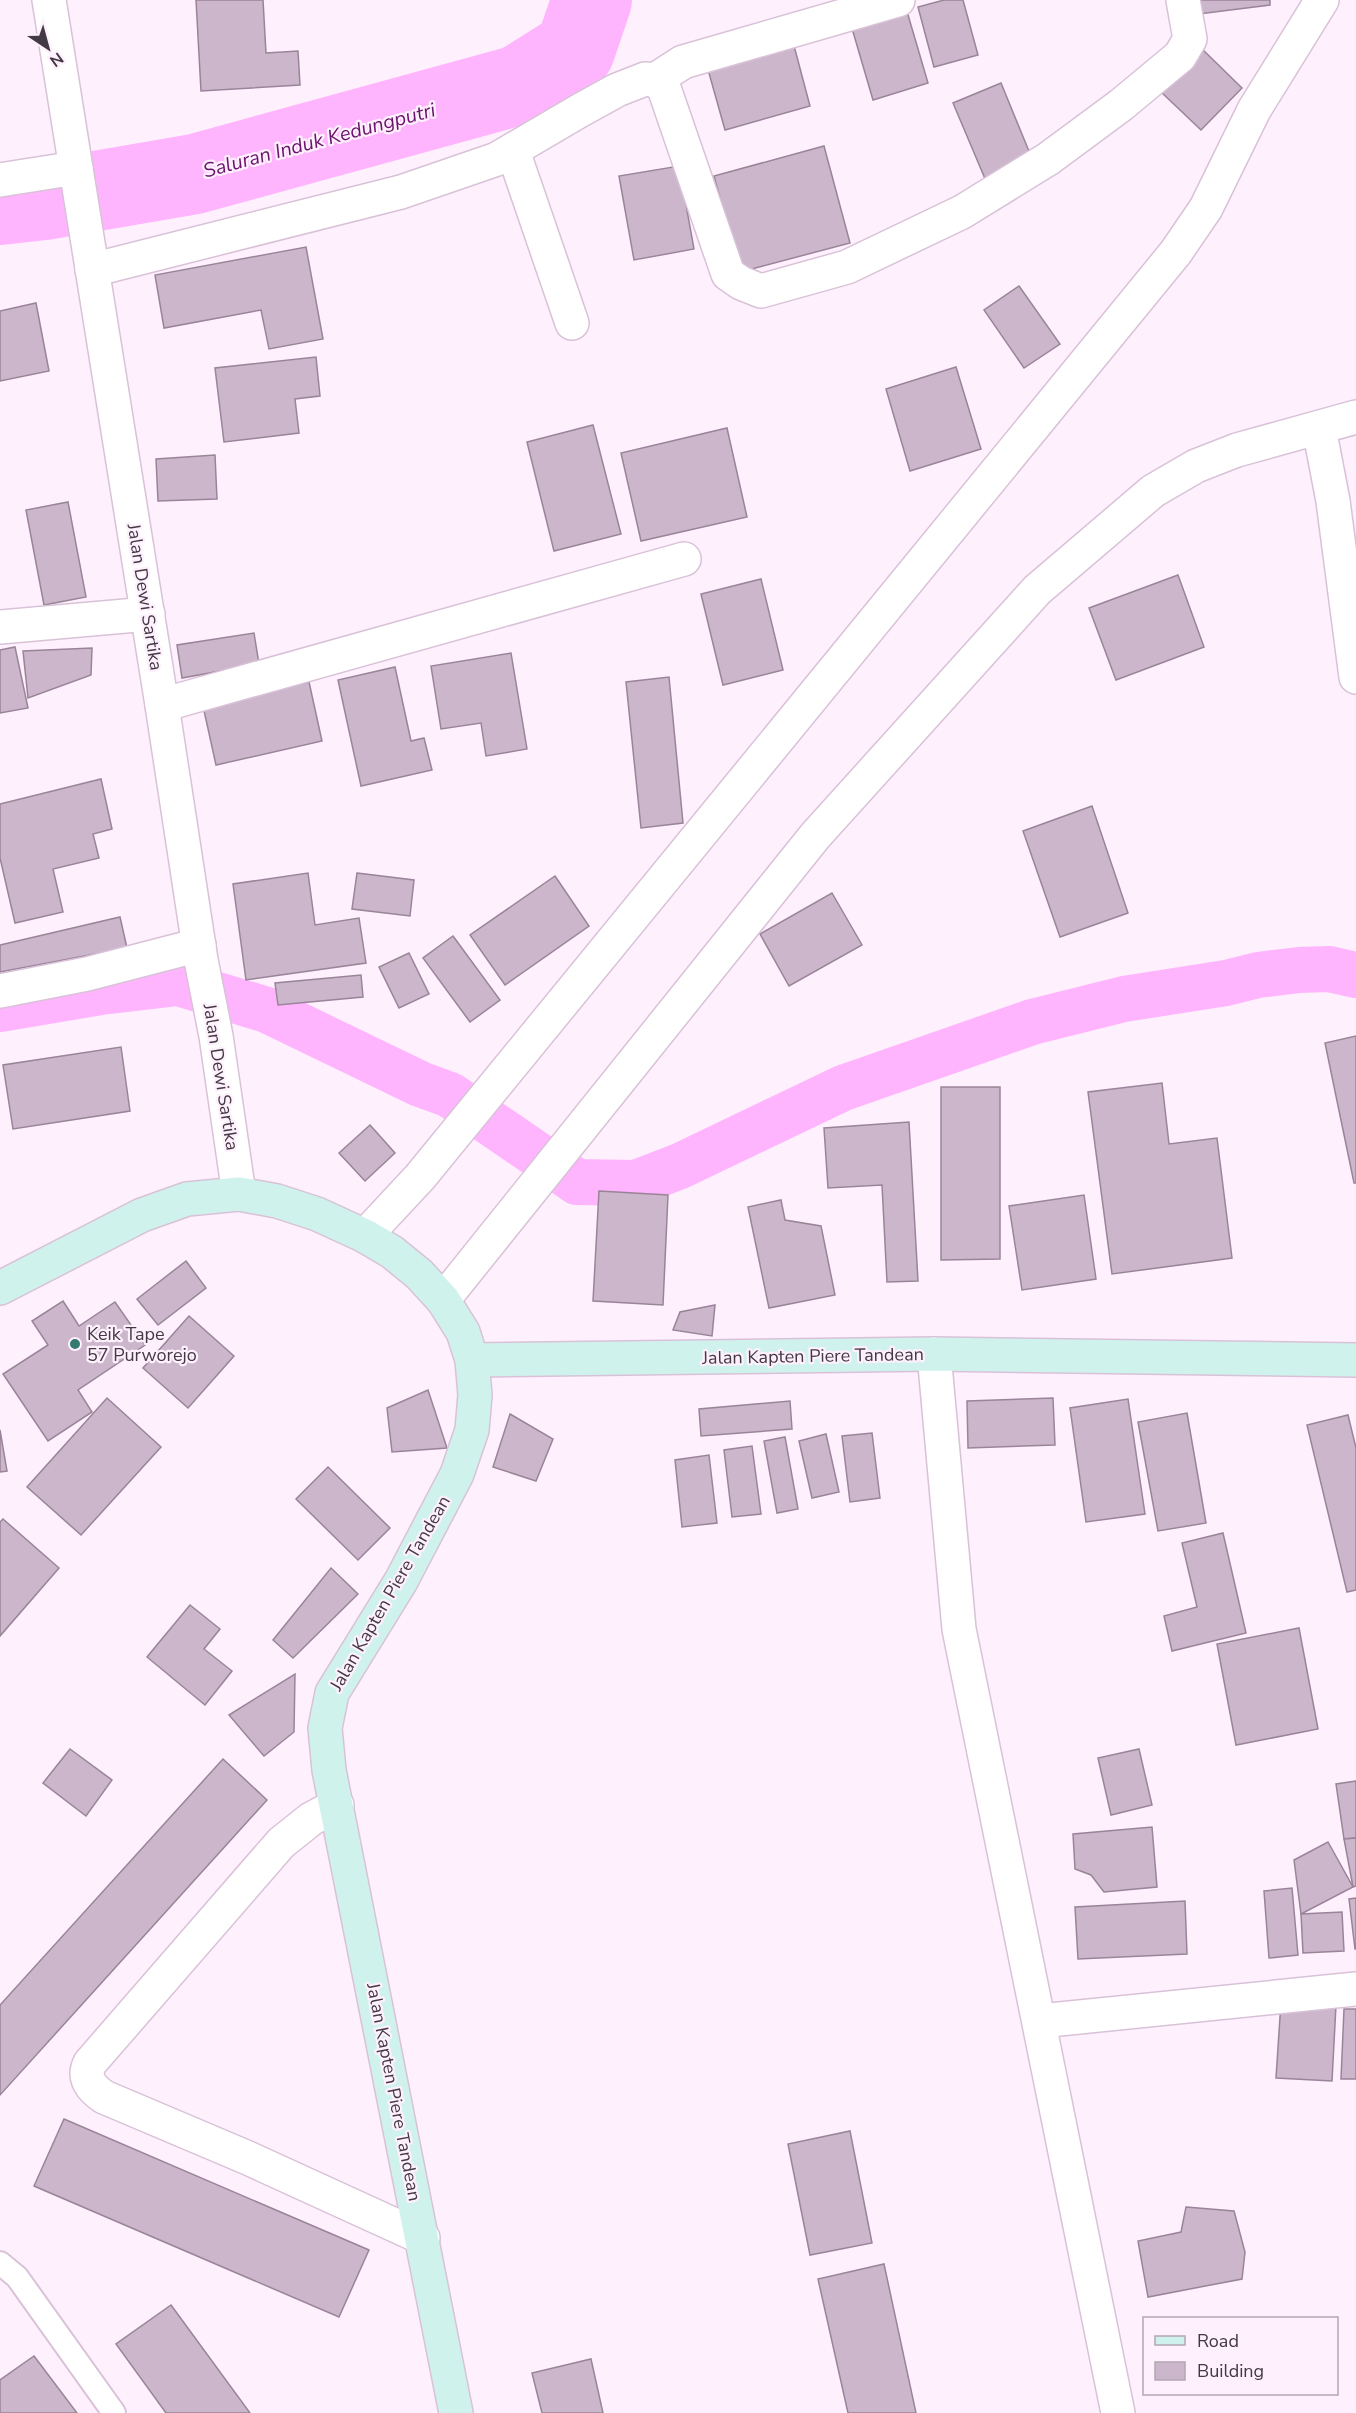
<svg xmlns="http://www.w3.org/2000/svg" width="1356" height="2413" font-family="'Nunito Sans',sans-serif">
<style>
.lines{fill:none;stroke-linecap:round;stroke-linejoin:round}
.canal{stroke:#ffb5fe;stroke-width:46}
.river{stroke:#ffb5fe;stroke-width:80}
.building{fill:#ccb6cc;stroke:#9a8499;stroke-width:1.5}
.lane-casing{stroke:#d9c2d8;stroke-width:26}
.street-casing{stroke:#d9c2d8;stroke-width:36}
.secondary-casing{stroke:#d9c2d8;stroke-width:36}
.lane{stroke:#fff;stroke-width:22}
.street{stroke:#fff;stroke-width:33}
.secondary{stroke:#d0f2ed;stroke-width:33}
.poi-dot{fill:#347a70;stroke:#fef0fd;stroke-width:2}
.labels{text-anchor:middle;stroke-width:4.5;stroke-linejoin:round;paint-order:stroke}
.street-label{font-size:18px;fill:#423942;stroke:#fef0fd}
.poi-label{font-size:18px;fill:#423942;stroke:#fef0fd;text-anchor:start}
.water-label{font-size:20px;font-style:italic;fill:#6a136d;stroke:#fef0fd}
</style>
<rect width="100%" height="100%" fill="#fef0fd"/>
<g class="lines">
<polyline class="canal" points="0,1009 101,992 178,983 267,1010 420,1084 450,1095 577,1182 636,1183 680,1166 843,1088 1032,1022 1124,999 1226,983 1258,975 1299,970 1329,969 1356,975"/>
<polyline class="river" points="0,205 44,200 195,174 519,85 575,50 592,0"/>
</g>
<g class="building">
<polygon points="196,0 263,0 266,53 298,51 300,85 201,91"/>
<polygon points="944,0 963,0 978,55 934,67 918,7"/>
<polygon points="1197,0 1270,0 1270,5 1199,14"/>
<polygon points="906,8 928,83 873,100 851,25"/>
<polygon points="793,42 810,106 725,130 707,66"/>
<polygon points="1201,48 1242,88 1201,130 1160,91"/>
<polygon points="1001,83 1033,161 986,181 953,103"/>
<polygon points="824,146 850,243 740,272 714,176"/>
<polygon points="679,166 694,249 634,260 619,176"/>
<polygon points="306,247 323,339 269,349 261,310 164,328 155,275"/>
<polygon points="1019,286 1060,344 1024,368 984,310"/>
<polygon points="36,303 49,371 0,381 0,311"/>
<polygon points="316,357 320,396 295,399 299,433 224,442 215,368"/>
<polygon points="956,367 981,449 910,471 886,389"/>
<polygon points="593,425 621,534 554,551 527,442"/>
<polygon points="727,428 747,517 641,541 621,453"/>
<polygon points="215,455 217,499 158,501 156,459"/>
<polygon points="68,502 86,597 44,605 26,510"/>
<polygon points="1178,575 1204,647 1116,680 1089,608"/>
<polygon points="761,579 783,670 723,685 701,594"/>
<polygon points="254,633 259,664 182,678 177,645"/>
<polygon points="15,647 28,708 0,713 0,650"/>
<polygon points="92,648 91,675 28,698 23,651"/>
<polygon points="511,653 527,749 486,756 481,723 441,729 431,666"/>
<polygon points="395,667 411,741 424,738 432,770 361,786 338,680"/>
<polygon points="669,677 683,823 641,828 626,682"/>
<polygon points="309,682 322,741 216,765 203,706"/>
<polygon points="101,779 112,829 93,834 99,858 53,869 63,912 15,923 0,858 0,804"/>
<polygon points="1092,806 1128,913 1060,937 1023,831"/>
<polygon points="308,873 315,925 359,918 366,963 246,980 233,884"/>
<polygon points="357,873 414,880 410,916 352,909"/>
<polygon points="555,876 589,926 505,985 470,935"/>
<polygon points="832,893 862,945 789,986 760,934"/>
<polygon points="120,917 127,948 0,972 0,945"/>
<polygon points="453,936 500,1000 470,1022 423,958"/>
<polygon points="409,953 429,994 399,1008 379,967"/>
<polygon points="361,975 363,997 278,1005 275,983"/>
<polygon points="1356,1036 1356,1183 1354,1183 1325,1043"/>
<polygon points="121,1047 130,1111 13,1129 3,1065"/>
<polygon points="1162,1083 1169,1144 1217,1138 1232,1258 1112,1274 1088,1092"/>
<polygon points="941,1087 1000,1087 1000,1259 941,1260"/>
<polygon points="909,1122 918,1281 887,1282 882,1185 828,1188 824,1128"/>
<polygon points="370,1125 395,1153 365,1181 339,1153"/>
<polygon points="599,1191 668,1195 663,1305 593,1301"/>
<polygon points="1084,1195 1096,1279 1022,1290 1009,1206"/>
<polygon points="781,1200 785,1220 821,1226 835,1295 769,1308 748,1207"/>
<polygon points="186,1261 206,1288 158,1325 137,1299"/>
<polygon points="63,1301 79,1326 115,1302 145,1345 78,1390 92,1412 48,1441 3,1374 48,1345 32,1321"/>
<polygon points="715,1305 712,1336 673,1330 680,1312"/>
<polygon points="189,1316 234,1356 188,1408 143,1368"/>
<polygon points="428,1390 447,1448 392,1452 387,1408"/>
<polygon points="107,1398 161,1447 81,1535 27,1487"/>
<polygon points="1053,1398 1055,1445 968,1448 967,1401"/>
<polygon points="1128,1399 1145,1514 1086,1522 1070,1408"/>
<polygon points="790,1401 792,1429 701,1436 699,1409"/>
<polygon points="1187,1413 1206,1523 1158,1531 1138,1422"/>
<polygon points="510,1414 553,1439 536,1481 493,1467"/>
<polygon points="1348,1415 1356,1448 1356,1590 1347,1592 1307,1425"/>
<polygon points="0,1430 7,1471 0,1472"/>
<polygon points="872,1433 880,1498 850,1502 842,1436"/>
<polygon points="826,1434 839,1492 812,1498 799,1441"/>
<polygon points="785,1437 798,1509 777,1513 764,1441"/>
<polygon points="752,1446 761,1514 732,1517 724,1450"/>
<polygon points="709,1455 717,1523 682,1527 675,1460"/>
<polygon points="328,1467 390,1528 358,1560 296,1499"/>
<polygon points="3,1519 59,1568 0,1636 0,1522"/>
<polygon points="1223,1533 1246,1633 1172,1651 1164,1616 1197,1607 1182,1543"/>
<polygon points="331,1568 358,1594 293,1658 273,1640"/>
<polygon points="190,1605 220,1629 204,1649 232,1671 205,1705 147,1657"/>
<polygon points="1299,1628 1318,1729 1236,1745 1217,1644"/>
<polygon points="295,1674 294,1732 264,1756 229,1715"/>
<polygon points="70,1749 112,1780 86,1816 43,1783"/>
<polygon points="1139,1749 1152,1805 1111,1815 1098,1758"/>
<polygon points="223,1759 267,1800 0,2095 0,2005"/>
<polygon points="1356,1781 1356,1838 1344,1839 1336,1784"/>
<polygon points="1152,1827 1157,1887 1104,1892 1091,1875 1075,1869 1073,1834"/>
<polygon points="1356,1838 1356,1886 1353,1887 1344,1839"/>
<polygon points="1328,1842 1353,1887 1301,1914 1294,1860"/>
<polygon points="1292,1888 1298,1955 1269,1958 1264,1891"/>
<polygon points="1356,1898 1356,1949 1355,1949 1349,1899"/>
<polygon points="1185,1901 1187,1954 1078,1959 1075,1907"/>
<polygon points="1342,1912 1344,1951 1303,1953 1301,1914"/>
<polygon points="1281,2002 1336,2005 1332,2081 1276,2078"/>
<polygon points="1344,2009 1356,2009 1356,2079 1341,2079"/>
<polygon points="64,2119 369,2250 339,2317 34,2186"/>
<polygon points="850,2131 872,2243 810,2255 788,2144"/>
<polygon points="1186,2207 1234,2211 1245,2252 1242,2279 1148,2297 1138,2241 1181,2232"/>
<polygon points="884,2264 916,2413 848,2413 818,2279"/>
<polygon points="171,2305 250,2413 166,2413 116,2344"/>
<polygon points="34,2356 77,2413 0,2413 0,2380"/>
<polygon points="591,2359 603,2413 542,2413 532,2373"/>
</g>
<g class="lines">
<g class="lane-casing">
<polyline id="lane" points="0,2263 17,2277 114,2413"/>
</g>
<g class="street-casing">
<g id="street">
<polyline points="49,0 162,705 201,960 216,1036 239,1194"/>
<polyline points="655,80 683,62 898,0"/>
<polyline points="513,151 572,323"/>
<polyline points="0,180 76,168"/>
<polyline points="92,270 401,192 497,159 579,111 617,90 645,79 655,80 664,88 728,274 741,283 761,291 847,267 962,212 1048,159 1121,105 1180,56 1190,39 1183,0"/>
<polyline points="1319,428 1333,501 1356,677"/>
<polyline points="0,627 148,614"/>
<polyline points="162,705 684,559"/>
<polyline points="0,991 87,974 199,945"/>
<polyline points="365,1236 420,1177 1176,252 1206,208 1254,110 1322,0"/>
<polyline points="443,1300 815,836 1037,590 1153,491 1196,466 1237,450 1356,417"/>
<polyline points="934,1354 959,1629 1118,2413"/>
<path d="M337,1805L311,1819L281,1843L90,2063C82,2078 92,2089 104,2097L248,2158L423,2238"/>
<polyline points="1040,2021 1356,1989"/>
</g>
</g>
<g class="secondary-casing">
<g id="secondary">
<polyline points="0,1288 142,1215 187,1199 239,1194 277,1201 317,1214 365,1236 392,1252 419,1274 443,1300 463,1332 472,1360 475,1395 472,1430 457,1474 401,1581 332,1693 325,1728 329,1770 456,2413"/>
<polyline points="472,1360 934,1354 1356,1360"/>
</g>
</g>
<use href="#lane" class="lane"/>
<use href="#street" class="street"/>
<use href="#secondary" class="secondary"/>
</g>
<circle class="poi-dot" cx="75" cy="1344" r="6"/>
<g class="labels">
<g class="street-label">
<text transform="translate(145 597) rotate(81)" y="6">Jalan Dewi Sartika</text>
<text transform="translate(221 1077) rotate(81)" y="6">Jalan Dewi Sartika</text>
<text transform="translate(813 1356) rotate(-1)" y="6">Jalan Kapten Piere Tandean</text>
<text transform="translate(390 1593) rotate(-60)" y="6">Jalan Kapten Piere Tandean</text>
<text transform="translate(394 2092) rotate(79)" y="6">Jalan Kapten Piere Tandean</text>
</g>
<g class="poi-label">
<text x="87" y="1340">Keik Tape<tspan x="87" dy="21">57 Purworejo</tspan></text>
</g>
<g class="water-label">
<text transform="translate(319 140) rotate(-15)" y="7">Saluran Induk Kedungputri</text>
</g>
</g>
<rect x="1143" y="2317" width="195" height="78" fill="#fef0fd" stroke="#b3a7b2" stroke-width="1.5"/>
<rect x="1155" y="2336" width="30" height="9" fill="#d0f2ed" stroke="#b3a7b2" stroke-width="1.5"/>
<text x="1197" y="2347" font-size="18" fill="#423942">Road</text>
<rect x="1155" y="2362" width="30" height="18" fill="#ccb6cc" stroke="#b3a7b2" stroke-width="1.5"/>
<text x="1197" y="2377" font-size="18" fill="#423942">Building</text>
<g transform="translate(48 48) rotate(144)" stroke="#fef0fd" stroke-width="4.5" paint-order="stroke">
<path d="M0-4.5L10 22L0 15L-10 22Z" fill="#423942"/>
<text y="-9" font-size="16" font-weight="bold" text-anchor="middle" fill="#423942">N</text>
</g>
</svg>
